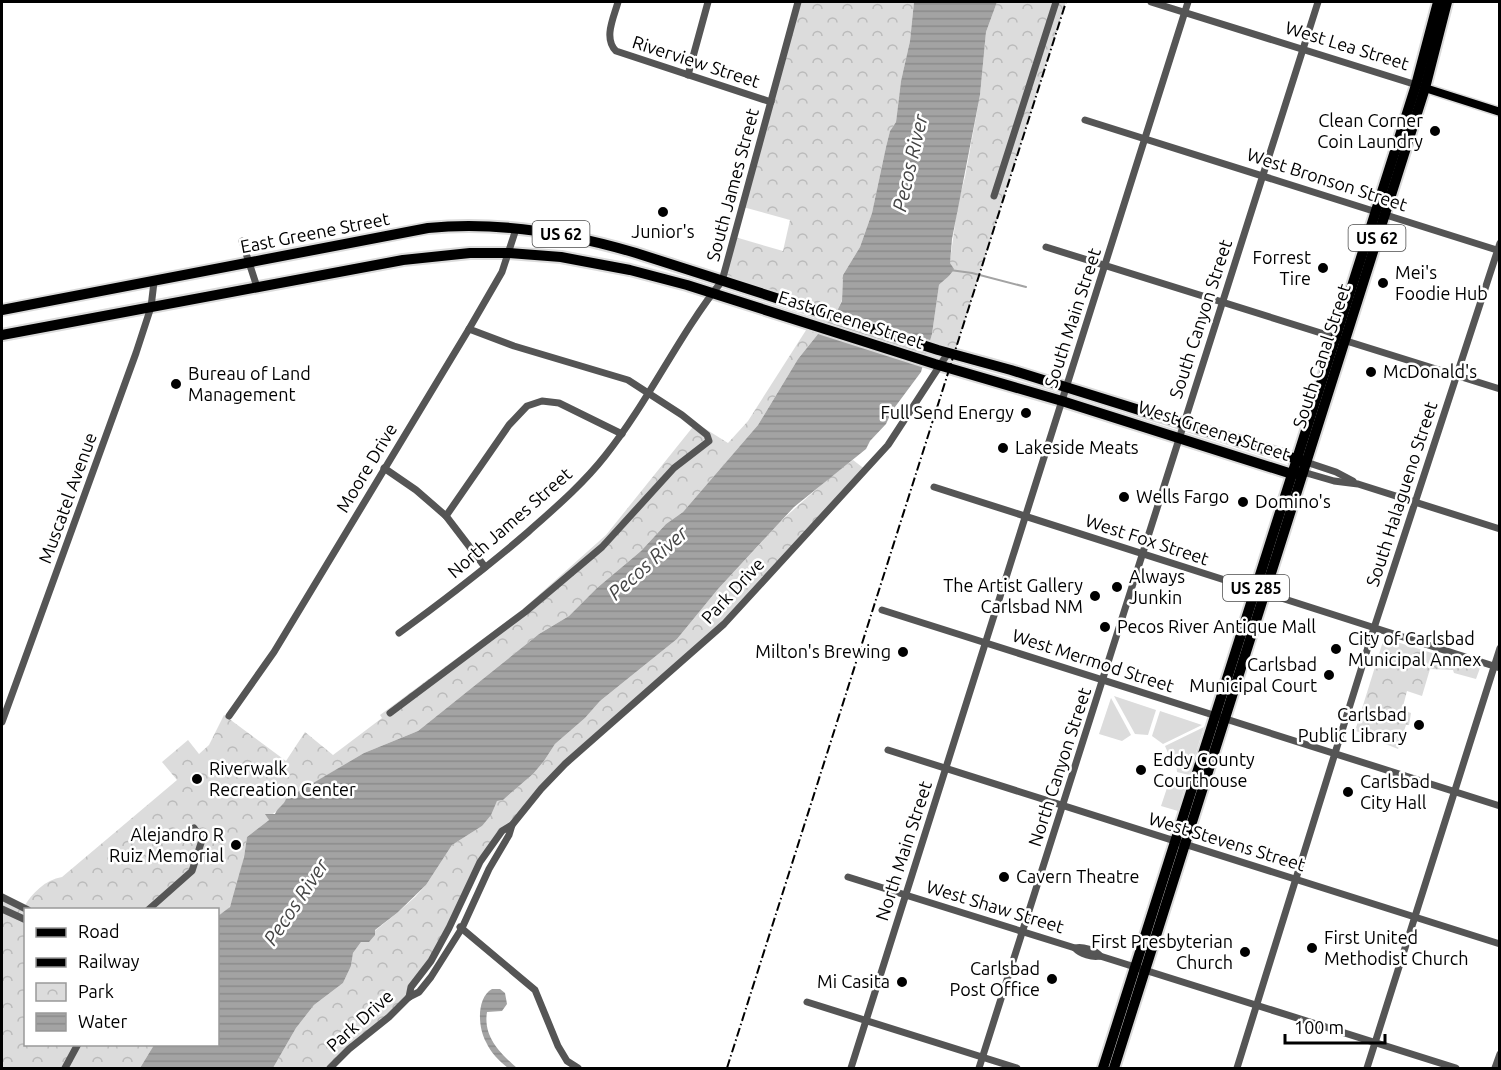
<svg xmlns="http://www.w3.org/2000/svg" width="1501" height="1070" font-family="Ubuntu,sans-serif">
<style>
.green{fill:#dcdcdc}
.park{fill:url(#park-crowns)}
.water{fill:url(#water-rules)}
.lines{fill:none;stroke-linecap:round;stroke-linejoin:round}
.stream{stroke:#a3a3a3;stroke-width:2}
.major-casing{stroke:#dbdbdb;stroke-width:11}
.highway-casing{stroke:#dbdbdb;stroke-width:14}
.minor{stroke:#555;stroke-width:7}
.major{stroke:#000;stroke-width:8}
.highway{stroke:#000;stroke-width:10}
.rail{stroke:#000;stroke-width:2;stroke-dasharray:9 3 1.5 3;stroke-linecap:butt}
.poi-dot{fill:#000;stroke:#fff;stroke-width:2}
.labels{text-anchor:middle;stroke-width:5;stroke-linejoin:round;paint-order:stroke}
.shield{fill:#fff;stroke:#4c4c4c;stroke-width:1.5}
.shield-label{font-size:16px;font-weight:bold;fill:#000}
.street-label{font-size:18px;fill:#000;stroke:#fff}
.poi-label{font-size:18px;fill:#000;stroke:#fff;text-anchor:start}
.water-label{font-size:20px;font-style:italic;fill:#444;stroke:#fff}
</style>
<defs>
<pattern id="park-crowns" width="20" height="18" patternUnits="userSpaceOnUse" patternTransform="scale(1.5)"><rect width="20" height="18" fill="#dcdcdc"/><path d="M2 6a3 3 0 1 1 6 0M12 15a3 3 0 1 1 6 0" fill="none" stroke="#bbb"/></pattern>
<pattern id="water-rules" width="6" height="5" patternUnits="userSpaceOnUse" patternTransform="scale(1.5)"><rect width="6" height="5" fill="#a3a3a3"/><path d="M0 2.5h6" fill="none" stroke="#8b8b8b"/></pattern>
</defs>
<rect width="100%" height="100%" fill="#fff"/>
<g class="green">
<polygon points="1114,696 1156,710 1148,735 1135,734"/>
<polygon points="1111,698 1131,735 1122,741 1099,734"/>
<polygon points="1160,711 1202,725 1163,744 1152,736"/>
<polygon points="1204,727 1189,775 1177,772 1176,759 1169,755 1165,746"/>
<polygon points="1177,776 1187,779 1178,811 1161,806 1169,782"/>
</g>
<g class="park">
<path d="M798,2H914L910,41L901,81L896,122L890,131L886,147L872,213L860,247L843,275L842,300L838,309L798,359L758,425L683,512L666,524L641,551L597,588L569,616L539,634L418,731L364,753L287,799L285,804L268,818L269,820L247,837C246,849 236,899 229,908C226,911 221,914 218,916V910H26V1044L154,1045L140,1068H2V897L24,907C32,893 45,880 62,877L177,780L162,762L188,740L199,754L209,745L224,715L286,761L305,732L333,755L382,718L380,715L523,609L606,535L696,423L728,443L748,421L817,313L722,281L735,237L783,251L790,220L743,207Z"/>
<polygon points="997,2 1066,2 954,355 928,347 932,334 939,285 948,275 958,203 965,177 980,95 986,32"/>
<polygon points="853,460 866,470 724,624 578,752 502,831 472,880 409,997 330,1068 273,1068 296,1028 314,1005 343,983 351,966 353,953 361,942 397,913 415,897 426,885 452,845 482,826 497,801 503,800 512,792 533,774 544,761 555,744 585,718 600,701 677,639 718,589 782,520 830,477"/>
<polygon points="1384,638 1480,668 1476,679 1454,673 1453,670 1430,669 1422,696 1407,691 1402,710 1411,713 1409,725 1406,725 1398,749 1383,743 1383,738 1355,731"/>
</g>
<g class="water">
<path d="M914,2H997L986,32L980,95L952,239L950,263L954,269C951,275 944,280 939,285L932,334L921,372L892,411L886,424L870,441L866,449L794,507L718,589L677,639L600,701L585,718L555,744L544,761L533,774L512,792L503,800L497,801L491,815L482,826L452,845L426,885L397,913L375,930V935L369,942H361L353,953L351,966L343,983L314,1005L296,1028L273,1068H140L154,1045L218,1044V916L230,907L244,857L247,837L269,820L265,814H275C278,807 284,805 286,799L364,753L418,731L539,634L569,616L597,588L641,551L666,524L683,512L758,425L798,359L838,309L842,301L843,275L860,247L872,213L886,147L890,131L896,122L901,81L910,41Z"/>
<path d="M492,989H500L505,993L507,1004L502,1011L487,1012C483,1037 500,1053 517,1068H508C499,1061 491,1053 486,1042C478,1028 476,998 492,989Z"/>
</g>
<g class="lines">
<polyline class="stream" points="950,270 972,273 1026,287"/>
<g class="major-casing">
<polyline id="major" points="1425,88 1500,112"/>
</g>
<g class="highway-casing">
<g id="highway">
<path d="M2,310L428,228C498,221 569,233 636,253L938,350L1011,370L1306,462"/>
<polyline points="2,335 403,260 470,253 509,253 561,257 630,270 687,285 935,364 1062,401 1292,474 1303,472"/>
<polyline points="1103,1068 1416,85 1438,2"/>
<polyline points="1114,1068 1425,88 1447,2"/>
</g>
</g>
<g class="minor">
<path d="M618,2C614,17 603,38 616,51L771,102"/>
<polyline points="1151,2 1420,86"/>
<polyline points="688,75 708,2"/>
<polyline points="1085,120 1500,251"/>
<polyline points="994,196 1056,2"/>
<polyline points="242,241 257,287"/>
<polyline points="1046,247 1500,389"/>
<polyline points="1306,462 1336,472 1353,481"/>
<polyline points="384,468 416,490 446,516 485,567"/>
<polyline points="1303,472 1334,481 1358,484 1500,529"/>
<polyline points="934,487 1500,668"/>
<polyline points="446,516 509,425 527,406 542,401 559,403 622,434"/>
<polyline points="882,610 1500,806"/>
<path d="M399,633C443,601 486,568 528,532C555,508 583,484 605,456C649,401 678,336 722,281L798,2"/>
<polyline points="390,713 525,612 602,547 674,468 709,441 707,435 682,415 628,380 514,346 469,329"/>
<polyline points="229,716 274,652 469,329 502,272 516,229"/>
<polyline points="2,722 136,353 151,307 154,282"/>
<polyline points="888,750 1500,944"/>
<path d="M848,877L1075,948C1080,954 1093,958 1100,956L1456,1068"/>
<polyline points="2,897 28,910"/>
<polyline points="2,909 26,920"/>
<polyline points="148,910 192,871 202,840 194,828"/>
<polyline points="460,927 535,990 558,1046 567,1061 578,1068"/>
<path d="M1075,948C1082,946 1096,950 1100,956"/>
<polyline points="409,997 411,987 431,961 449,928 480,862 502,831 512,825 541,789 565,764 724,624 888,445 948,353"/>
<polyline points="807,1002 1017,1068"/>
<polyline points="65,1068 78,1044"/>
<polyline points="330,1068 349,1049 389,1017 409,997 419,992 431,977 462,928 489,869 509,835 512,825"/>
<polyline points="851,1068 1188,2"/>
<polyline points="979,1068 1318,2"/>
<polyline points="1237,1068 1374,628 1500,243"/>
<polyline points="1367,1068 1500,648"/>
<polyline points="1495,1068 1500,1054"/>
</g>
<use href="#major" class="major"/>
<use href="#highway" class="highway"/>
<polyline class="rail" points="727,1068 1066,2"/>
</g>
<g class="poi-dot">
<circle cx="1435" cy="131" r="6"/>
<circle cx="663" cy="212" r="6"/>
<circle cx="1323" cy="268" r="6"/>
<circle cx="1383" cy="283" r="6"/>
<circle cx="1371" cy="372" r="6"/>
<circle cx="176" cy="384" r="6"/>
<circle cx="1026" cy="413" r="6"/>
<circle cx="1003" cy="448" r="6"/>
<circle cx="1124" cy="497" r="6"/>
<circle cx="1243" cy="502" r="6"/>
<circle cx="1117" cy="587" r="6"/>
<circle cx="1095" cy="596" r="6"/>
<circle cx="1105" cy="627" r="6"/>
<circle cx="1336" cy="649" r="6"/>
<circle cx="903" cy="652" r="6"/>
<circle cx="1329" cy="675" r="6"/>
<circle cx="1419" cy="725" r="6"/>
<circle cx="1141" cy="770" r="6"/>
<circle cx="197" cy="779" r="6"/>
<circle cx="1348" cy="792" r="6"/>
<circle cx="236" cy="845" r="6"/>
<circle cx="1004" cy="877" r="6"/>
<circle cx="1312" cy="948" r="6"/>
<circle cx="1245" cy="952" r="6"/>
<circle cx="1052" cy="979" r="6"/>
<circle cx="902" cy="982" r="6"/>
</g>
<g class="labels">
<g class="shield">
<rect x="532.5" y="221" width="57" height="26" rx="4.5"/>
<rect x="1348.5" y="225" width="57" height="26" rx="4.5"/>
<rect x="1223" y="575" width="66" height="26" rx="4.5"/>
</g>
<g class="shield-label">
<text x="561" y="240">US 62</text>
<text x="1377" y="244">US 62</text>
<text x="1256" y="594">US 285</text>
</g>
<g class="street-label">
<text transform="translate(1347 46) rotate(17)" y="6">West Lea Street</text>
<text transform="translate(696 62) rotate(18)" y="6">Riverview Street</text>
<text transform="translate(1327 180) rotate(18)" y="6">West Bronson Street</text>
<text transform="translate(733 185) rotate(-75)" y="6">South James Street</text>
<text transform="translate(315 233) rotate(-11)" y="6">East Greene Street</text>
<text transform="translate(1073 318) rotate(-72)" y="6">South Main Street</text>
<text transform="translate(1201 319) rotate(-72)" y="6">South Canyon Street</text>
<text transform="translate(851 320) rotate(18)" y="6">East Greene Street</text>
<text transform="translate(1322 356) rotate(-72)" y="6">South Canal Street</text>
<text transform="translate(1214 431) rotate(18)" y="6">West Greene Street</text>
<text transform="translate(367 468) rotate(-59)" y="6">Moore Drive</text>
<text transform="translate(1402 494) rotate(-72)" y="6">South Halagueno Street</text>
<text transform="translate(68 498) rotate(-70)" y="6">Muscatel Avenue</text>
<text transform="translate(510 523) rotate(-41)" y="6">North James Street</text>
<text transform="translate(1147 540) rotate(18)" y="6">West Fox Street</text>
<text transform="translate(733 591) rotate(-47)" y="6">Park Drive</text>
<text transform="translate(1093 661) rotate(18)" y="6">West Mermod Street</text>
<text transform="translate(1060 767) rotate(-72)" y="6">North Canyon Street</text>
<text transform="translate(1227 842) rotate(17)" y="6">West Stevens Street</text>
<text transform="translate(904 851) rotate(-72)" y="6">North Main Street</text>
<text transform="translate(995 907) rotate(17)" y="6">West Shaw Street</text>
<text transform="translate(360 1021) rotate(-42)" y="6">Park Drive</text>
</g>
<g class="poi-label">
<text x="1423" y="127" text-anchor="end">Clean Corner<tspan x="1423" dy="21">Coin Laundry</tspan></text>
<text x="663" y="238" text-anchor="middle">Junior's</text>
<text x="1311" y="264" text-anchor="end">Forrest<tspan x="1311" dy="21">Tire</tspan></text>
<text x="1395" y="279">Mei's<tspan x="1395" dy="21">Foodie Hub</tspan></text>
<text x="1383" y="378">McDonald's</text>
<text x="188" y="380">Bureau of Land<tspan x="188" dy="21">Management</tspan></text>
<text x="1014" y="419" text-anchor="end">Full Send Energy</text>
<text x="1015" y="454">Lakeside Meats</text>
<text x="1136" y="503">Wells Fargo</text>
<text x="1255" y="508">Domino's</text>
<text x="1129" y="583">Always<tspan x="1129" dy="21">Junkin</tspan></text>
<text x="1083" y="592" text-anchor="end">The Artist Gallery<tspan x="1083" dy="21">Carlsbad NM</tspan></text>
<text x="1117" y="633">Pecos River Antique Mall</text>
<text x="1348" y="645">City of Carlsbad<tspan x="1348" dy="21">Municipal Annex</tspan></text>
<text x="891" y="658" text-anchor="end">Milton's Brewing</text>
<text x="1317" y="671" text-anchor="end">Carlsbad<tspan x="1317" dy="21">Municipal Court</tspan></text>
<text x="1407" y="721" text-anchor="end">Carlsbad<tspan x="1407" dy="21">Public Library</tspan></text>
<text x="1153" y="766">Eddy County<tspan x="1153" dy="21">Courthouse</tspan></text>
<text x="209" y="775">Riverwalk<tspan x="209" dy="21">Recreation Center</tspan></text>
<text x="1360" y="788">Carlsbad<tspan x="1360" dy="21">City Hall</tspan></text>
<text x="224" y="841" text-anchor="end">Alejandro R<tspan x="224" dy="21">Ruiz Memorial</tspan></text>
<text x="1016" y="883">Cavern Theatre</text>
<text x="1324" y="944">First United<tspan x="1324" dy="21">Methodist Church</tspan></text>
<text x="1233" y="948" text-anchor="end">First Presbyterian<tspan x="1233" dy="21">Church</tspan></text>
<text x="1040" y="975" text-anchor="end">Carlsbad<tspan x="1040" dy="21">Post Office</tspan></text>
<text x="890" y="988" text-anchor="end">Mi Casita</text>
</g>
<g class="water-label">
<text transform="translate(910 163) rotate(-77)" y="7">Pecos River</text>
<text transform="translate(648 563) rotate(-42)" y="7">Pecos River</text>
<text transform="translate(296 902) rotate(-56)" y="7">Pecos River</text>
</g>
</g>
<rect width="1501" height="1070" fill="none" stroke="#000000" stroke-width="6"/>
<rect x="24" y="908" width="195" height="138" fill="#ffffff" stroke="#999999" stroke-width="1.5"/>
<rect x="36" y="928" width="30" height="9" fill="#000000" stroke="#999999" stroke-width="1.5"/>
<text x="78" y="938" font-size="18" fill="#000000">Road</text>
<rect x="36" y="958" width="30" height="9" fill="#000000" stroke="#999999" stroke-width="1.5"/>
<text x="78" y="968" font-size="18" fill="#000000">Railway</text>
<rect x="36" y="983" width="30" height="18" fill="url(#park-crowns)" stroke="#999999" stroke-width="1.5"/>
<text x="78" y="998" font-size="18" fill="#000000">Park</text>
<rect x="36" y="1013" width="30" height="18" fill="url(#water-rules)" stroke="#999999" stroke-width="1.5"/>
<text x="78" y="1028" font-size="18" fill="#000000">Water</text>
<path d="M1285 1034v9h100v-9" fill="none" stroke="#000000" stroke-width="3"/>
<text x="1294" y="1034" font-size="18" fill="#000000" stroke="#ffffff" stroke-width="4.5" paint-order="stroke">100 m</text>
</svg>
